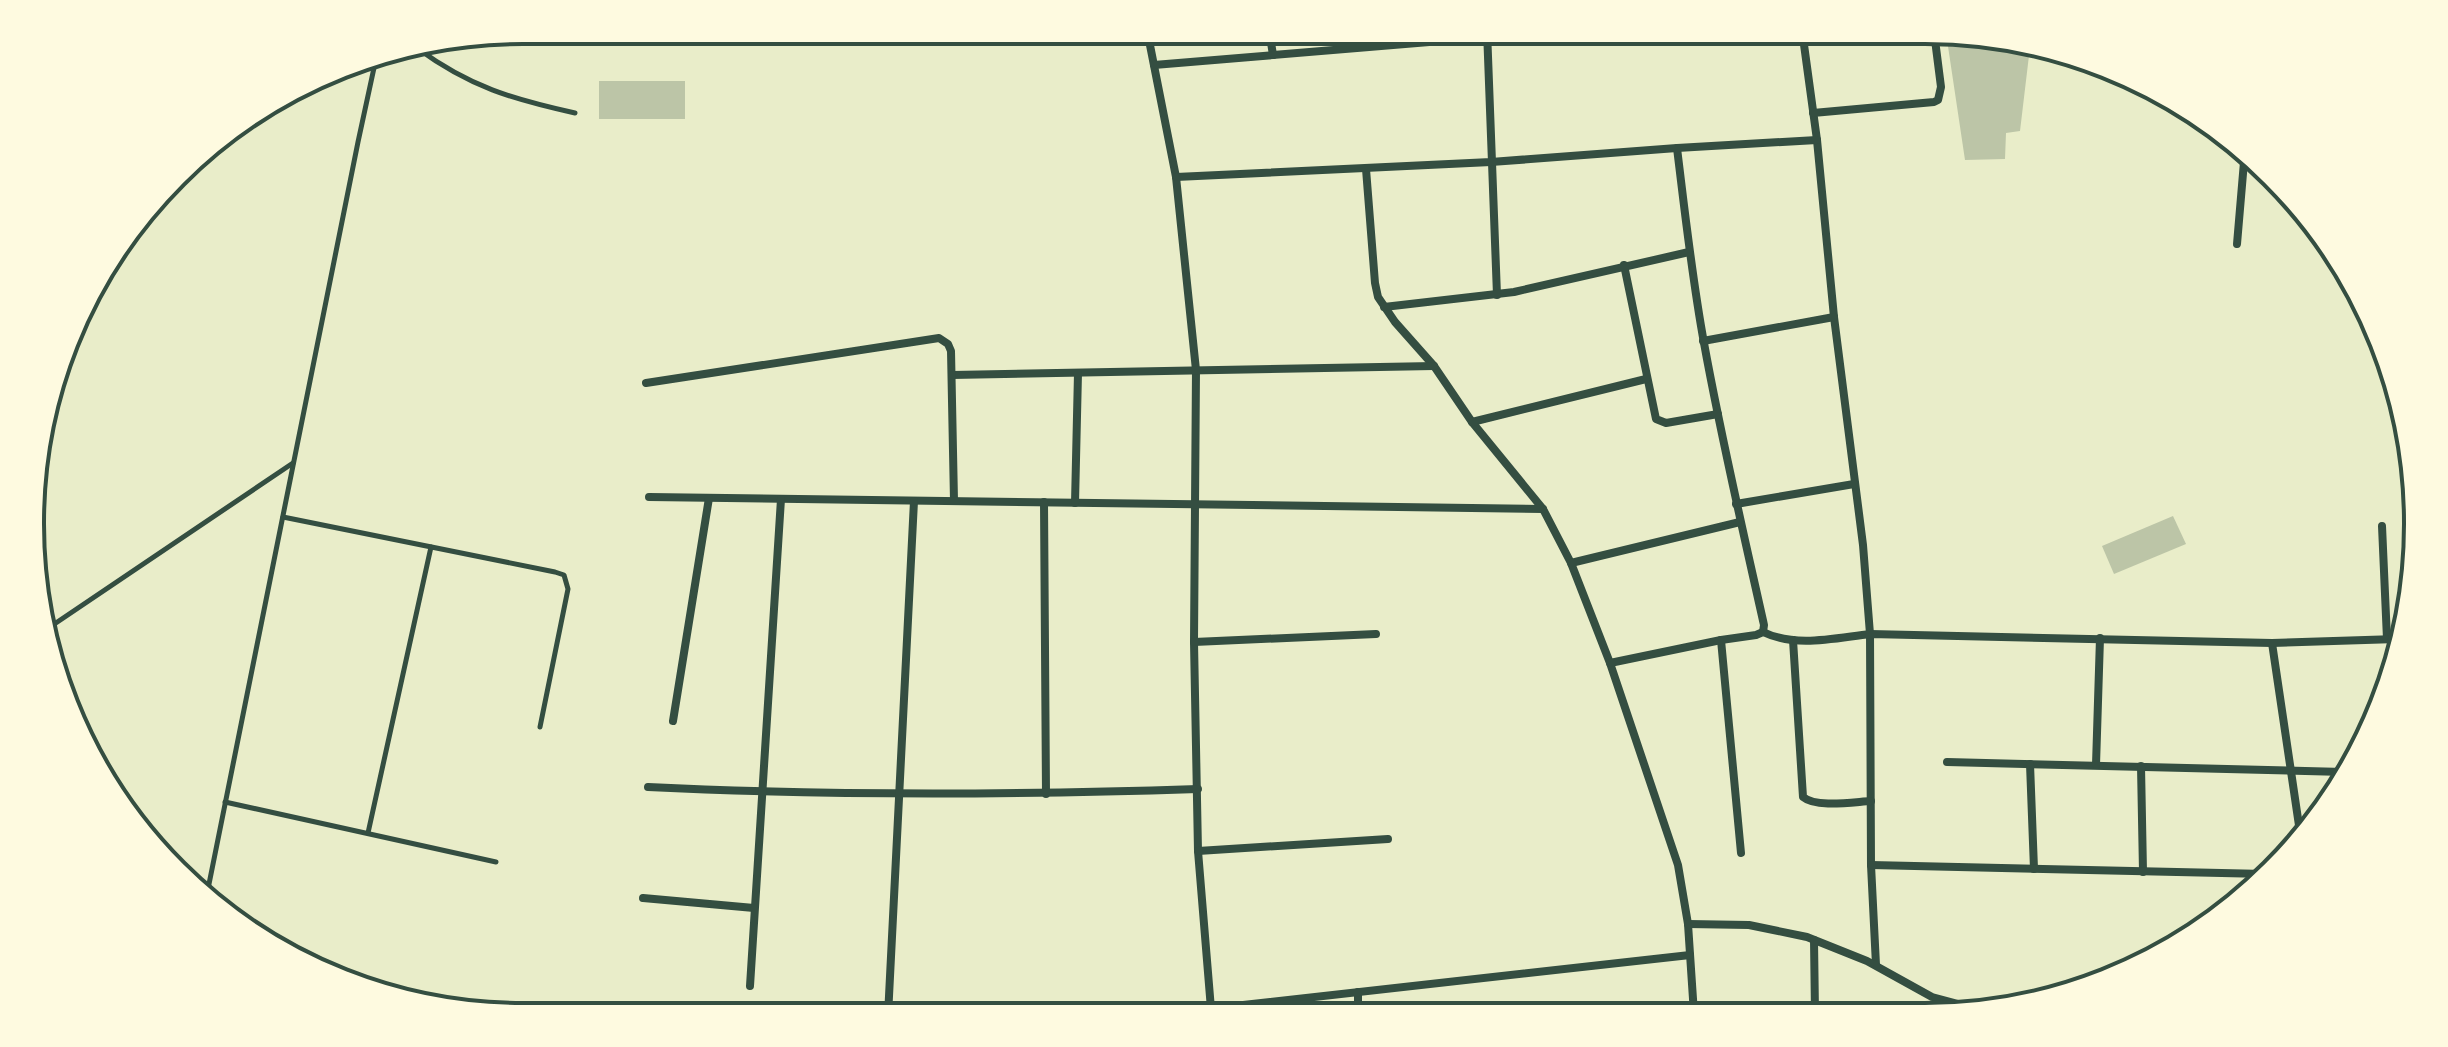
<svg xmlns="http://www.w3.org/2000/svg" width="2448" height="1047" font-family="'Roboto Condensed',sans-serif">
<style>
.building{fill:#bcc5a7}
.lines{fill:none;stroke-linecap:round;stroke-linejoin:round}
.service{stroke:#344e41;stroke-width:5}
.minor{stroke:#344e41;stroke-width:8}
.rim{fill:none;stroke:#344e41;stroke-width:4}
</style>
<rect width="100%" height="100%" fill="#e9edc9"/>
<g class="building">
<polygon points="1946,33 2030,47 2020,131 2006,133 2005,159 1965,160"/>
<rect x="599" y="81" width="86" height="38"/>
<polygon points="2173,516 2186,544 2114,574 2102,546"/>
</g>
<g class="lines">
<g class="service">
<polyline points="927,38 929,30"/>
<path d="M417,48C470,87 512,99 575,113"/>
<polyline points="283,517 555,572 564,575 568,589 540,727"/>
<polyline points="44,631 293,463"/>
<polyline points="225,802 496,862"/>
<polyline points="368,833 431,547"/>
<polyline points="206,899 358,142 377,54"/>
</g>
<g class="minor">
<polyline points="1147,30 1176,177 1196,370 1194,642 1198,851 1211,1009"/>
<polyline points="1269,30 1273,55"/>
<polyline points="1487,30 1497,295"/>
<polyline points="1802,30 1817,140 1834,317 1863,545 1870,634 1871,865 1876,965"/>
<polyline points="1154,65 1574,30"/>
<polyline points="1813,113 1934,102 1938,100 1941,87 1934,32"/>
<path d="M1677,148C1685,213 1692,278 1704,343C1721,437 1743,531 1764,625L1763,632"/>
<polyline points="1366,169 1375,283 1378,297 1395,322 1434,366 1472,422 1543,509 1571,563 1610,663 1678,865 1688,924 1694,1014"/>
<polyline points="1176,177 1491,162 1677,148 1817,140"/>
<polyline points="2237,244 2245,150"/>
<polyline points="1624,265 1656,419 1666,423 1718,414"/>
<polyline points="1384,307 1514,292 1689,252"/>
<polyline points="1703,341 1834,317"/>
<polyline points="952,375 1434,366"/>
<polyline points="646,383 939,338 948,344 951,351 954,501"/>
<polyline points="1472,422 1646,379"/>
<polyline points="649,497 1543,509"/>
<polyline points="1044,502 1046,794"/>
<polyline points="1075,503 1078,373"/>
<polyline points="1736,504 1854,484"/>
<polyline points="2382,526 2387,639"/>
<polyline points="1571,563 1740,522"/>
<polyline points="1721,640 1741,853"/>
<path d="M1793,640L1803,797C1816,808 1853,802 1871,801"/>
<polyline points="1194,642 1376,634"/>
<polyline points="2272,643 2301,839"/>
<path d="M1610,663L1721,640L1756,635L1763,632C1796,648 1835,638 1870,634L2272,643L2397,639"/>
<polyline points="673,721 709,498"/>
<polyline points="1947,762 2344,772"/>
<polyline points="2030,764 2034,869"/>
<polyline points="2096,765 2100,638"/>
<polyline points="2141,766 2143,872"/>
<path d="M648,787C831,796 1015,795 1198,789"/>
<polyline points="1198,851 1388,839"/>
<polyline points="1871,865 2266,874"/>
<polyline points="643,898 754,908"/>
<polyline points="1688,924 1749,925 1807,937 1867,961 1932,997 1962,1005 2007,1008"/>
<polyline points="1814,940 1815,1013"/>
<polyline points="750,986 781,499"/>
<polyline points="1358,992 1358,1015"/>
<polyline points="1153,1015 1690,955"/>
<polyline points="888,1016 914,501"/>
</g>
</g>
<path d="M0 0H2448V1047H0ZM523 44H1925A479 479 0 0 1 2404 523V524A479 479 0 0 1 1925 1003H523A479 479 0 0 1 44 524V523A479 479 0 0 1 523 44Z" fill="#fefae0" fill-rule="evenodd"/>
<path class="rim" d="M523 44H1925A479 479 0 0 1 2404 523V524A479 479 0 0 1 1925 1003H523A479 479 0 0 1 44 524V523A479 479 0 0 1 523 44Z"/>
</svg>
